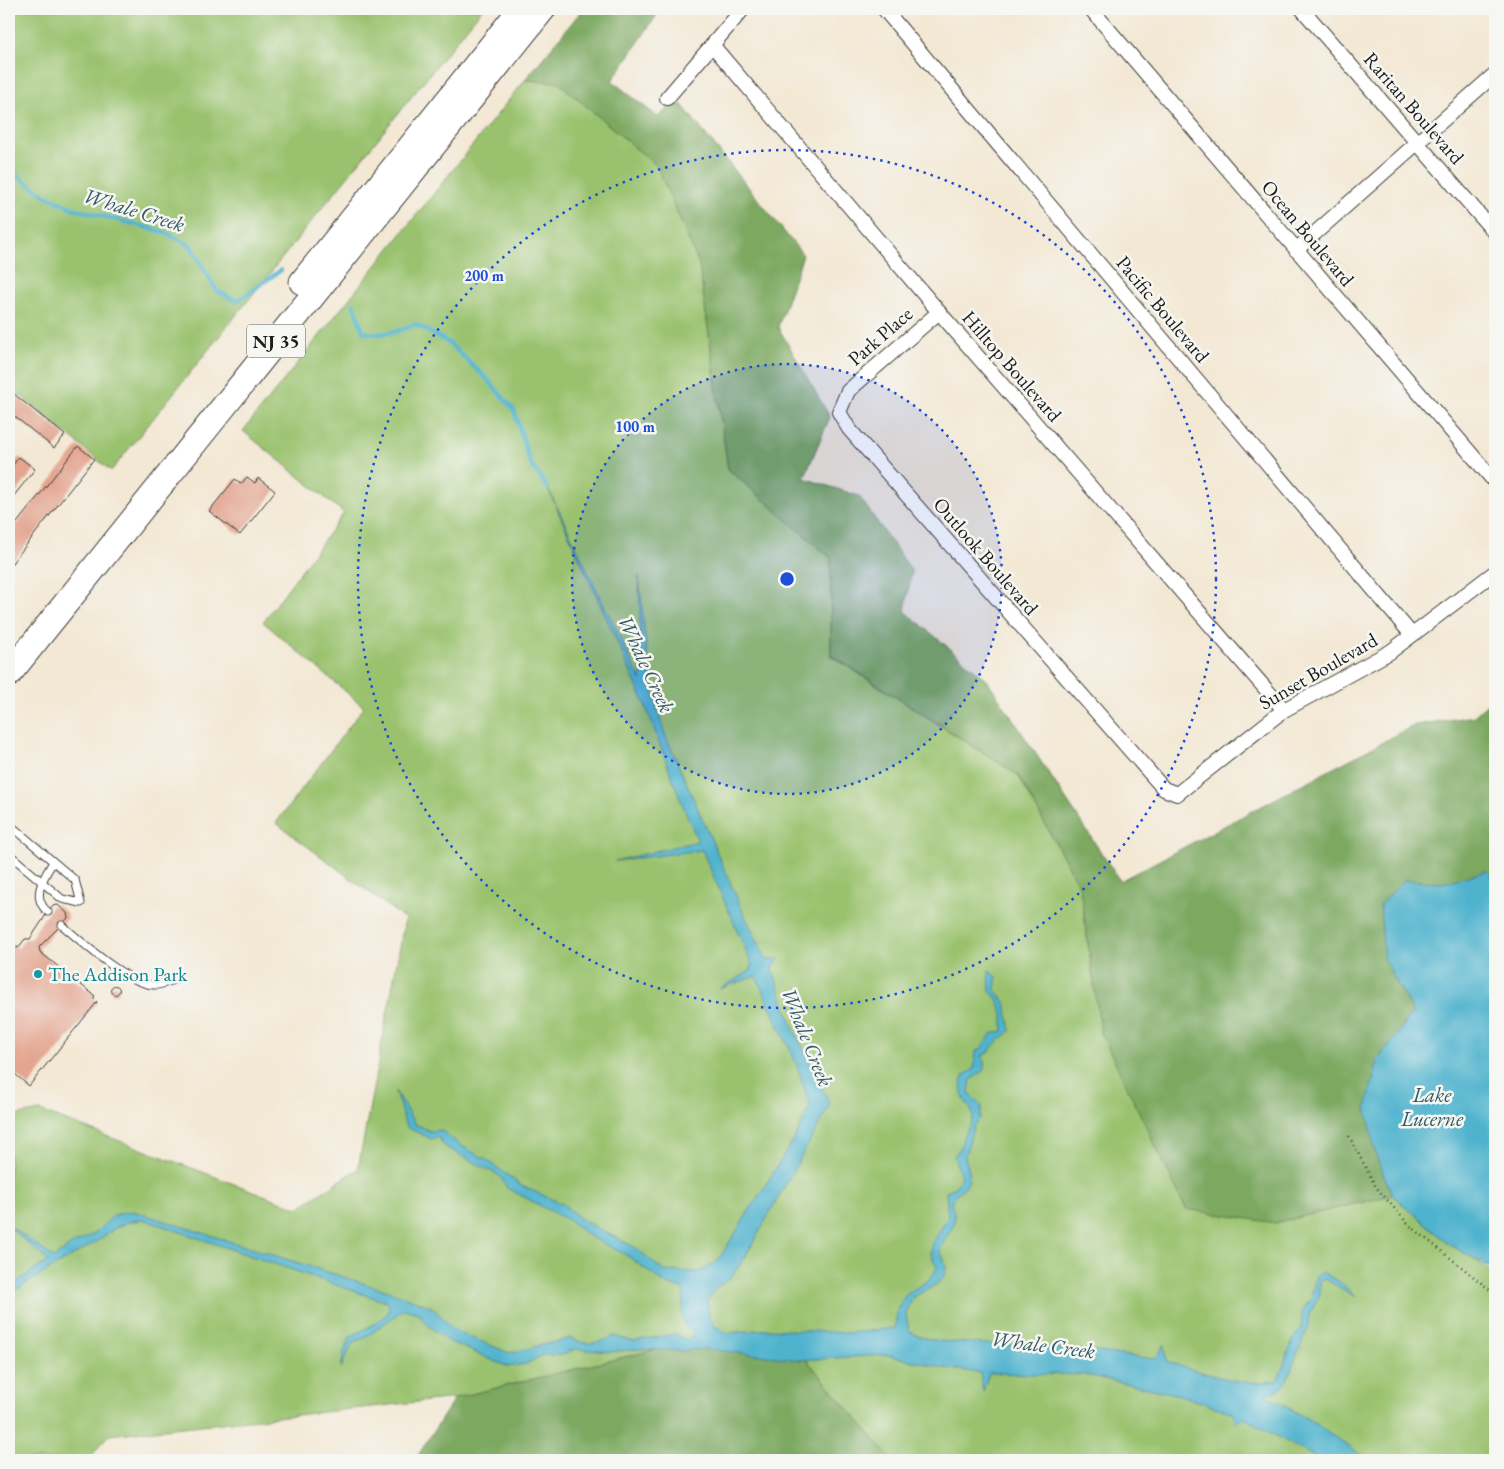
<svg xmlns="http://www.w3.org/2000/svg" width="1504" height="1469" font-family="'EB Garamond',serif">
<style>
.green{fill:#9ac26e;stroke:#5b6f45}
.forest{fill:#7ba861;stroke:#4c623e}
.water{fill:#50b3ce;stroke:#366875}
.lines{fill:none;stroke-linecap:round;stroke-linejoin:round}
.stream{stroke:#50b3ce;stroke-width:4.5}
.building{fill:#e3a590}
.lane-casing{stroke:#3c3b38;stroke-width:9}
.street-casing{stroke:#3c3b38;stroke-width:16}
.highway-casing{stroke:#3c3b38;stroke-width:27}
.path{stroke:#3c3b38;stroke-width:2.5;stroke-dasharray:1 4;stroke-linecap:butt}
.lane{stroke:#fff;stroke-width:7}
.street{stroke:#fff;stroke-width:14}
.highway{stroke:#fff;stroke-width:25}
.ring{fill:none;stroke:#1d4ed8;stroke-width:2.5;stroke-dasharray:2.5 5}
.culture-dot{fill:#0f9aa8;stroke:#f6f6f2;stroke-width:2}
.labels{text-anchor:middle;stroke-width:5;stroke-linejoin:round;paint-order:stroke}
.shield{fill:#f6f6f2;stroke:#5d5d5c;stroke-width:1}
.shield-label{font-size:19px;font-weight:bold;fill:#1c1c1c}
.street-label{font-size:20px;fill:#1c1c1c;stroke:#f6f6f2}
.culture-label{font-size:20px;fill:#0d838f;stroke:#f6f6f2;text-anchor:start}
.water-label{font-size:21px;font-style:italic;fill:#315863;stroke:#f6f6f2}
.centre{fill:#1d4ed8;stroke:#f6f6f2;stroke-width:2.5}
.ring-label{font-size:15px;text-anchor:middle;font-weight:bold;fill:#1d4ed8;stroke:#f6f6f2;stroke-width:5;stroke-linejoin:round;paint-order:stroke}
</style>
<rect width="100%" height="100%" fill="#f6f6f2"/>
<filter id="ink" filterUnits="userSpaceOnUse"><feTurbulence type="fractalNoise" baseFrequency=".02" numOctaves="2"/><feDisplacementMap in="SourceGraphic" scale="10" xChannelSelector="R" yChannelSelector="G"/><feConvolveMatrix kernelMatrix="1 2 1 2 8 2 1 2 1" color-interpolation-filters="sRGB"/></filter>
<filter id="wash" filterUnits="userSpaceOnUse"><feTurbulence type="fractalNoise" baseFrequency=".0096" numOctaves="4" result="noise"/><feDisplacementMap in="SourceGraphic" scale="20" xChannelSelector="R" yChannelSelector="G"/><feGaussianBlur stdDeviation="1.12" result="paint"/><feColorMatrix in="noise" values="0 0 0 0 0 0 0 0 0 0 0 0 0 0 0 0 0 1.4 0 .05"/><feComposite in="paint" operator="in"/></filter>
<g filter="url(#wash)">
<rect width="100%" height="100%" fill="#f3e8d4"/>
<g class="green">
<polygon points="9,9 482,9 111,471 9,386"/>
<polygon points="525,80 558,82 657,166 699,264 728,469 831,558 831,656 1018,775 1080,887 1101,1033 1275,1223 1392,1195 1495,1275 1495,1460 892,1460 805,1358 683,1343 455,1398 108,1435 88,1460 9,1460 9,1117 40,1111 298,1208 358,1169 405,919 276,823 364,707 263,622 344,513 243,431"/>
</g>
<g class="forest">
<polygon points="583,9 661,9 612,81 658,117 678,100 803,255 778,327 830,417 804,478 859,496 912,571 905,611 987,680 1120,881 1415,725 1474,716 1495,697 1495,878 1487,872 1442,883 1404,880 1384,959 1413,1012 1378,1060 1377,1158 1392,1195 1275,1223 1186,1209 1101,1033 1080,887 1018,775 831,655 831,558 728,469 699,264 657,166 558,82 525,80"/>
<polygon points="683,1343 805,1358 892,1460 415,1460 455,1398"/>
</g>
<g class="water">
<path d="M545,482L641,681L639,576C645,630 647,683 665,734L745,916L767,960L779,959L772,969L793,1027L830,1105L743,1261L730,1278L717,1287L707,1301L709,1316L715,1326L728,1333L769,1329L850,1333L895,1328C898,1280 923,1296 937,1268L931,1254V1245L948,1217L946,1192L957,1185L961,1176L954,1156C961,1149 961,1143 964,1135C966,1130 971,1126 972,1121C977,1105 955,1103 963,1076L974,1069L976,1051L981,1049L991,1034L1003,1031V1013L997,999L990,991L989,971L997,977L995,989L1005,1002L1011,1030C1004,1039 993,1042 989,1053L983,1055L985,1070L971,1080L969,1093L982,1106L980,1119L974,1125L965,1156L970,1174L967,1185L955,1195L951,1203C961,1228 947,1229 940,1251C957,1280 933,1286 913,1297L906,1314L909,1331L921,1337L941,1341L1092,1351L1145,1358L1157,1357L1165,1344L1167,1362C1202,1371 1242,1389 1278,1380L1294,1337L1301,1330L1302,1311L1311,1299L1316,1276L1322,1272L1340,1282L1356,1297L1325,1279L1320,1281V1294L1311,1311L1307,1330L1285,1385L1277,1391L1265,1394L1318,1425L1368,1460H1320L1244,1418L1236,1423L1233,1413L1180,1395L1086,1375L989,1373L983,1392L980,1373L943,1368L888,1355L801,1360L706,1349L684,1351L640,1349L610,1352L575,1349L562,1355H543L526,1364L508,1367L448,1341L428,1325L418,1313L404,1309L365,1338L353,1342L341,1368L344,1352L350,1337L374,1324L388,1313L389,1303L145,1220L131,1221L117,1227L96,1242L9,1294V1287L48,1261L9,1227V1225L54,1258L71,1245L94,1234L114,1215L133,1211L401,1295L432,1307L454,1330L509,1353L571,1338C586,1346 599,1344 614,1336L633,1341L676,1334L687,1340L694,1333L685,1326L682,1314L684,1290L664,1283L626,1255L590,1237L571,1222L507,1188L500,1176L445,1147L438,1137L431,1139L406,1127L395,1091L415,1124L430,1131L441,1130L460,1145L486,1159L522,1186L563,1204L582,1220L636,1248L664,1271L699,1272L717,1262L796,1136L810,1106L796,1063L756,976L719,989L750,971L752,965L702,850L615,861L698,841L680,799L644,702Z"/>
<polygon points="1487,871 1495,878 1495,1268 1489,1267 1450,1245 1392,1195 1377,1158 1366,1107 1378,1060 1413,1012 1384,959 1380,905 1404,880 1442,883"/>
</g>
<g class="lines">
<g class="stream">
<polyline points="9,170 45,195 72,208 164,232 190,245 217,291 237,301 281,270"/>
<path d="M354,304L363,332C381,336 398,333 415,324L449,343L487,379L514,410L530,463L547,487"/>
</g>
</g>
<g id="blocks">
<g class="building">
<polygon points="9,390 65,435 54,448 9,412"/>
<polygon points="78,446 94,459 9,567 9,533"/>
<polygon points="19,457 35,469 9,502 9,470"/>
<polygon points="247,477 255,483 258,478 275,491 240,535 209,511 235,479 241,484"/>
<polygon points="58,905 67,913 68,918 39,947 40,952 95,996 93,998 97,1002 29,1086 9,1069 9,941 18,948 25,939 30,939 52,906"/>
<circle cx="115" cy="990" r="4.5"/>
</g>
</g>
</g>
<g filter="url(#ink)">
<use href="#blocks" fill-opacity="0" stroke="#3c3b38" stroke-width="1"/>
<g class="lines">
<g class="lane-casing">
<g id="lane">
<polyline points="9,824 75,880 81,903 62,899 9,854"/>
<path d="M48,912C30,897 44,877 53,862"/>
<path d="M62,925C83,943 125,982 153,985C161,986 168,982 175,979"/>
</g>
</g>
<g class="street-casing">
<g id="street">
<polyline points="884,9 1412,635"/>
<polyline points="1091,9 1495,482"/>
<polyline points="1302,9 1495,233"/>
<polyline points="713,46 939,312 1284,710"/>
<polyline points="667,98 743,9"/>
<polyline points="1296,250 1495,74"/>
<polyline points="939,312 848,391 839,412 849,429 1164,789 1177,794 1284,710 1390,652 1495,572"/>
</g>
</g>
<g class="highway-casing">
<g id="highway">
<polyline points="302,282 521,9"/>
<polyline points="9,674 543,9"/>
</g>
</g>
<polyline class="path" points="1349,1136 1376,1187 1408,1224 1495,1294"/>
<use href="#lane" class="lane"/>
<use href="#street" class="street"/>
<use href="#highway" class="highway"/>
</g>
</g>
<circle cx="787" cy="579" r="215" fill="#1d4ed8" fill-opacity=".12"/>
<g class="ring">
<circle cx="787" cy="579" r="215"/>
<circle cx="787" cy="579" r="429"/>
</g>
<circle class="culture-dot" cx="38" cy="974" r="5"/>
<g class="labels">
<rect class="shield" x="247" y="324.5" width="58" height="33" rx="4"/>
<g class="shield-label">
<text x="276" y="348">NJ 35</text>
</g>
<g class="street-label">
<text transform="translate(1414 108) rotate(49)" y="7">Raritan Boulevard</text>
<text transform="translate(1308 233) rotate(50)" y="7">Ocean Boulevard</text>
<text transform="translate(1163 309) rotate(50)" y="7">Pacific Boulevard</text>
<text transform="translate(880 336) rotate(-41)" y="7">Park Place</text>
<text transform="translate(1012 366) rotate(49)" y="7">Hilltop Boulevard</text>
<text transform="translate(986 556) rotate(49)" y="7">Outlook Boulevard</text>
<text transform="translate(1318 671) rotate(-30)" y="7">Sunset Boulevard</text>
</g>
<g class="culture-label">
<text x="48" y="981">The Addison Park</text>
</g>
<g class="water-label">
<text transform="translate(134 210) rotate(17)" y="7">Whale Creek</text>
<text transform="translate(646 664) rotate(65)" y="7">Whale Creek</text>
<text transform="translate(807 1037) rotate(68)" y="7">Whale Creek</text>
<text x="1432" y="1102">Lake<tspan x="1432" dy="24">Lucerne</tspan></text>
<text transform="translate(1043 1345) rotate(7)" y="7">Whale Creek</text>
</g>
</g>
<circle cx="787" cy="579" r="8" class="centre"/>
<g class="ring-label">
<text x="484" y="281">200 m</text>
<text x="635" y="432">100 m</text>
</g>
<rect width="1504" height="1469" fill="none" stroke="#f6f6f2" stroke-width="30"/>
</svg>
